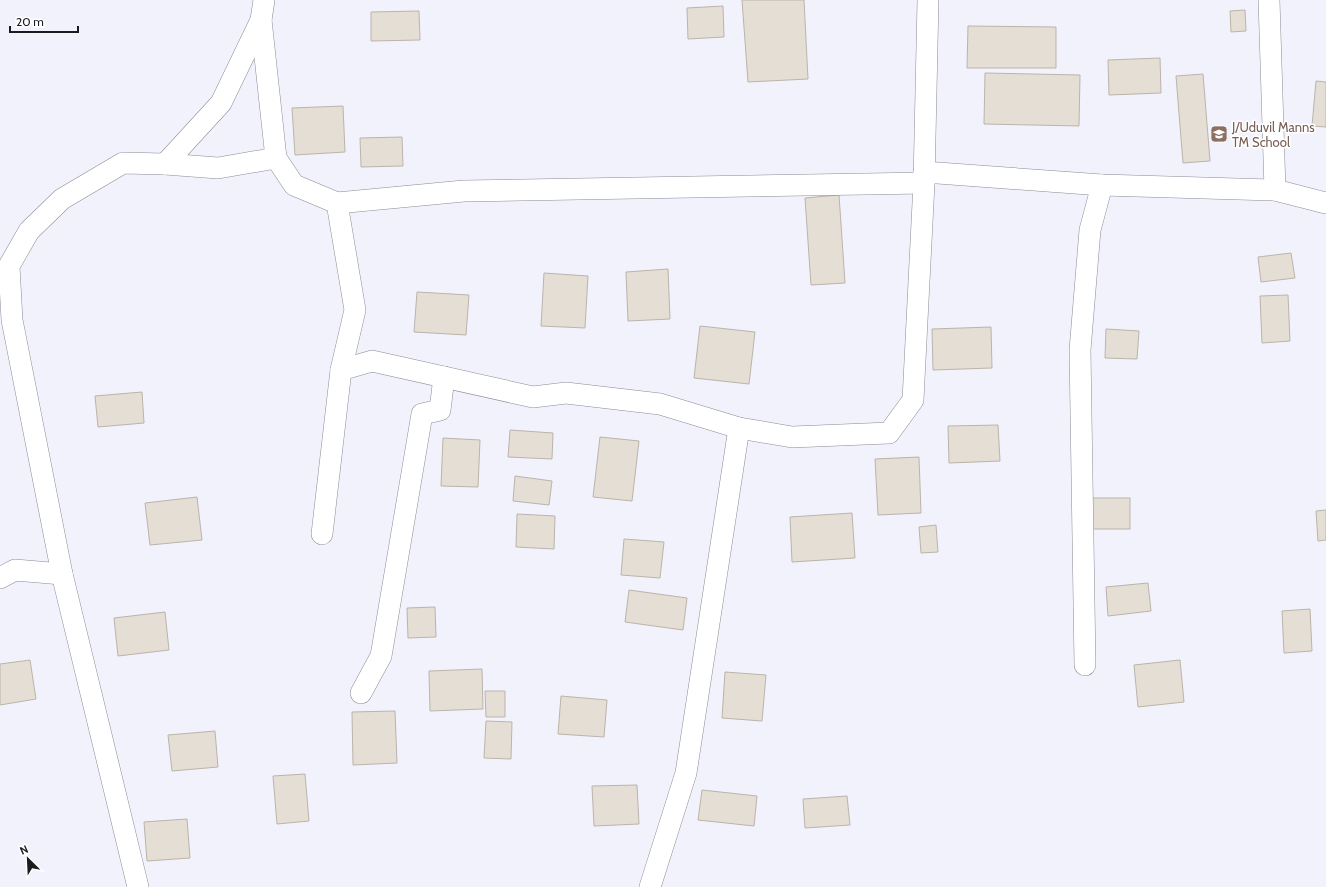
<svg xmlns="http://www.w3.org/2000/svg" width="1326" height="887" font-family="Cabin,sans-serif">
<style>
.building{fill:#e5ded4;stroke:#bbb4ab}
.lines{fill:none;stroke-linecap:round;stroke-linejoin:round}
.street-casing{stroke:#8b8b95;stroke-width:22}
.street{stroke:#fff;stroke-width:21}
.labels{text-anchor:middle;stroke-width:3;stroke-linejoin:round;paint-order:stroke}
.education-label{font-size:13px;fill:#785e54;stroke:#fff;text-anchor:start}
</style>
<rect width="100%" height="100%" fill="#f2f2fd"/>
<g class="building">
<polygon points="742,0 804,0 808,79 748,82"/>
<polygon points="723,6 724,37 688,39 687,8"/>
<polygon points="1245,10 1246,31 1231,32 1230,11"/>
<polygon points="419,11 420,40 371,41 371,12"/>
<polygon points="968,26 1056,27 1056,68 967,68"/>
<polygon points="1160,58 1161,93 1109,95 1108,60"/>
<polygon points="985,73 1080,75 1079,126 984,124"/>
<polygon points="1203,74 1210,161 1183,163 1176,76"/>
<polygon points="1316,81 1326,82 1326,127 1312,126"/>
<polygon points="343,106 345,152 295,155 292,108"/>
<polygon points="402,137 403,166 361,167 360,138"/>
<polygon points="839,195 845,283 811,285 805,198"/>
<polygon points="1291,253 1295,278 1261,282 1258,257"/>
<polygon points="668,269 670,319 628,321 626,272"/>
<polygon points="544,273 588,276 585,328 541,326"/>
<polygon points="417,292 469,295 466,335 414,332"/>
<polygon points="1288,295 1290,341 1262,343 1260,296"/>
<polygon points="700,326 755,332 749,384 694,378"/>
<polygon points="991,327 992,368 933,370 932,329"/>
<polygon points="1106,329 1139,331 1137,359 1105,358"/>
<polygon points="142,392 144,423 98,427 95,396"/>
<polygon points="998,425 1000,461 949,463 948,426"/>
<polygon points="510,430 553,433 552,459 508,457"/>
<polygon points="600,437 639,441 632,501 593,497"/>
<polygon points="443,438 480,440 478,487 441,486"/>
<polygon points="919,457 921,513 878,515 875,459"/>
<polygon points="515,476 552,481 549,505 513,501"/>
<polygon points="197,497 202,540 150,545 145,503"/>
<rect x="1089" y="498" width="41" height="31"/>
<polygon points="1326,510 1326,540 1318,541 1316,511"/>
<polygon points="852,513 855,558 792,562 790,517"/>
<polygon points="517,514 555,516 554,549 516,547"/>
<polygon points="936,525 938,552 921,553 919,527"/>
<polygon points="624,539 664,542 660,578 621,575"/>
<polygon points="1148,583 1151,611 1108,616 1106,587"/>
<polygon points="629,590 687,598 683,630 625,622"/>
<polygon points="435,607 436,637 408,638 407,608"/>
<polygon points="1310,609 1312,651 1284,653 1282,611"/>
<polygon points="165,612 169,650 118,656 114,618"/>
<polygon points="30,660 36,699 0,705 0,664"/>
<polygon points="1180,660 1184,702 1138,707 1134,665"/>
<polygon points="482,669 483,709 430,711 429,671"/>
<polygon points="725,672 766,675 762,721 722,718"/>
<polygon points="485,691 505,691 505,717 486,717"/>
<polygon points="561,696 607,700 604,737 558,734"/>
<polygon points="395,711 397,763 353,765 352,712"/>
<polygon points="486,721 512,722 511,759 484,758"/>
<polygon points="215,731 218,767 172,771 168,735"/>
<polygon points="305,774 309,821 277,824 273,776"/>
<polygon points="637,785 639,824 594,826 592,786"/>
<polygon points="702,790 757,796 754,826 698,820"/>
<polygon points="847,796 850,825 805,828 803,799"/>
<polygon points="187,819 190,858 147,861 144,822"/>
</g>
<g class="lines">
<g class="street-casing">
<g id="street">
<polyline points="1269,0 1275,190"/>
<polyline points="276,158 294,185 337,203 355,310 341,370"/>
<polyline points="165,164 221,103 261,20"/>
<polyline points="924,172 1102,185 1275,190 1326,203"/>
<polyline points="337,203 464,191 924,183"/>
<polyline points="739,428 792,437 889,433 913,400 924,183 928,0"/>
<polyline points="322,534 341,370 372,361 533,397 566,393 660,404 739,428 686,773 650,887"/>
<polyline points="62,574 138,887"/>
<polyline points="0,578 15,570 62,574 12,320 9,266 29,231 62,199 123,163 165,164 218,168 276,158 261,20 264,0"/>
<polyline points="1085,665 1080,350 1090,230 1102,185"/>
<polyline points="361,693 381,656 422,414 440,410 444,377"/>
</g>
</g>
<use href="#street" class="street"/>
</g>
<defs>
<g id="school-square" transform="scale(0.9)"><rect x="-9" y="-9" width="18" height="18" rx="4" fill="#8d6e63" stroke="#fff"/><path d="M0-5L7-2L0 1L-7-2ZM-4 1L0 2.5L4 1V4Q0 6-4 4Z" fill="#fff"/></g>
</defs>
<g fill-rule="evenodd">
<use href="#school-square" x="1219" y="134"/>
</g>
<g class="labels">
<g class="education-label">
<text x="1232" y="132">J/Uduvil Manns<tspan x="1232" dy="15">TM School</tspan></text>
</g>
</g>
<g transform="translate(28 859) rotate(336)" stroke="#ffffff" stroke-width="3" paint-order="stroke">
<path d="M0-3L7 15L0 10L-7 15Z" fill="#1b1b1f"/>
<text y="-6" font-size="11" font-weight="bold" text-anchor="middle" fill="#1b1b1f">N</text>
</g>
<path d="M10 26v6h68v-6" fill="none" stroke="#1b1b1f" stroke-width="2"/>
<text x="16" y="26" font-size="12" fill="#1b1b1f" stroke="#ffffff" stroke-width="3" paint-order="stroke">20 m</text>
</svg>
